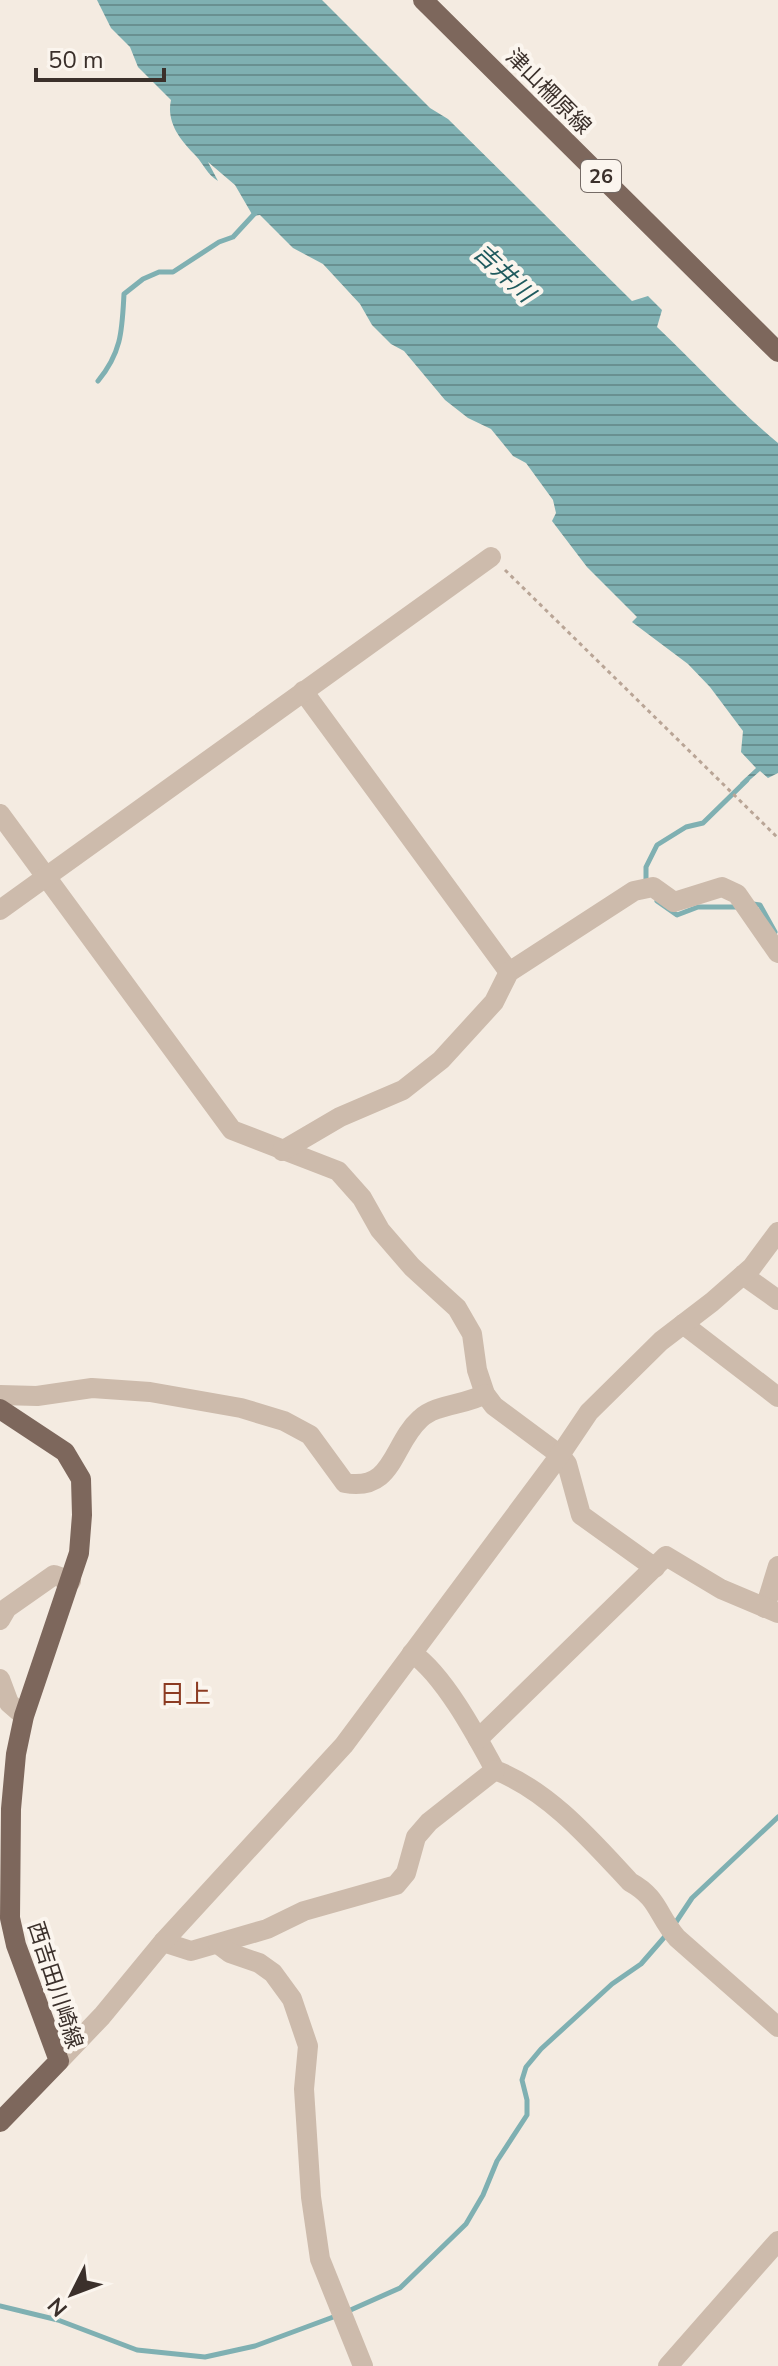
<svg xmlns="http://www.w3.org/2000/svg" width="778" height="2366" font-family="'Nunito Sans','Noto Sans JP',sans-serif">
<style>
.water{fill:url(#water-rules)}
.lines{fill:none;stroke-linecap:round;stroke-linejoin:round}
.stream{stroke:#7fb0b2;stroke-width:5}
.path{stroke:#b9a596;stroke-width:3;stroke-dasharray:4 4;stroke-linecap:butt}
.minor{stroke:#cdbbac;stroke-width:20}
.major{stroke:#7d675c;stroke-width:20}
.labels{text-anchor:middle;stroke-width:8;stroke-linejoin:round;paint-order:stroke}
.shield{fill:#fbf5ee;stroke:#756b66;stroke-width:2}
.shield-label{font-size:20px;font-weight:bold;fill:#3b302b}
.street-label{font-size:22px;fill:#3b302b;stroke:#fbf5ee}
.water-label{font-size:24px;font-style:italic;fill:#1f5a5e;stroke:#fbf5ee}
.quarter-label{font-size:26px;fill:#8c3b22;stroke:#fbf5ee}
</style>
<defs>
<pattern id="water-rules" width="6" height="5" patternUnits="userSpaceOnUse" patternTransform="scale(2)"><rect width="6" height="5" fill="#7fb0b2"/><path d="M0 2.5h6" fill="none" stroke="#699091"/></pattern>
</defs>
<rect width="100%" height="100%" fill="#f4ebe1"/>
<path class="water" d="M97,0H322L430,108L448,119L632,301L648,296L662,310L657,327C698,366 736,408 778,443V773L768,778L760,771L743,786L740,783L756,768L741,752L743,731L710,687L688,664L632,622L637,617L587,567L552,521L556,513L553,500L526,463L513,456L491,429L468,418L445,400L404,351L391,344L372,325L360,304L323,264L293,248L260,215L253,216L235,185L208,162L218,181C207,174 204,165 196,156C180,140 166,122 171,100L138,67L130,47L111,28Z"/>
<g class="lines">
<g class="stream">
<path d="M98,381C122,352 122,330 124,294L143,279L159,272H173L219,242L233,237L257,211"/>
<polyline points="646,883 646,867 657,845 686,827 703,823 747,780"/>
<polyline points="657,901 677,915 698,907 740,907"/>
<polyline points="753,904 760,905 775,932"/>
<polyline points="674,1925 692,1898 778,1817"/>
<polyline points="0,2306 58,2320 137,2350 205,2357 255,2346 336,2316"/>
<polyline points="346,2312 400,2288 466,2224 483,2195 497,2161 527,2115 527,2100 522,2080 526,2067 541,2049 612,1984 641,1964 668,1933"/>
</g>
<polyline class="path" points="505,570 778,838"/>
<g class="minor">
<polyline points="303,691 509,972"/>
<polyline points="0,814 232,1130 338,1171 362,1198 380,1230 412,1267 457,1308 472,1334 477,1370 485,1394 494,1406 560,1455 567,1464 581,1515 655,1568"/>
<polyline points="0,910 491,557"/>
<polyline points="282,1151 340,1117 403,1090 441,1060 494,1002 509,972 634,891 653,887 674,902 722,887 737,894 778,953"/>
<polyline points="743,1275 778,1300"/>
<polyline points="683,1324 778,1397"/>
<path d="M0,1395L37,1396L92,1388L150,1392L241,1408L284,1421L310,1435L345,1483C394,1492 392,1444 420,1419C435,1404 466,1405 485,1394"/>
<polyline points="765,1608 778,1566"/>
<polyline points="0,1620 7,1608 54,1575 71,1581"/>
<path d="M412,1653C444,1675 476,1735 495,1770C549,1791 591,1840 630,1882C659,1898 657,1915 677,1938L778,2027"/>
<polyline points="0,1679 9,1703 24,1716"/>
<polyline points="478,1739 666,1556 721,1589 778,1613"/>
<polyline points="163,1942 191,1951 267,1929 304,1911 396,1885 406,1873 416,1837 429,1822 495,1770"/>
<polyline points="218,1944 230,1953 259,1963 273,1973 292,1999 308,2046 304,2089 311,2197 320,2259 363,2366"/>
<polyline points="59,2061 102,2016 163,1942 344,1745 560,1455 589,1412 661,1341 712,1302 752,1267 778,1232"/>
<polyline points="668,2366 778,2241"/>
</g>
<g class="major">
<polyline points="423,0 778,352"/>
<polyline points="0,1409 65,1452 81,1479 82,1515 79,1553 24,1716 16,1754 11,1809 10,1918 16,1945 59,2061 0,2122"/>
</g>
</g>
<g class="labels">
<rect class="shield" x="581" y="160" width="40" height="32" rx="6"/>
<g class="shield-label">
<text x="601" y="183">26</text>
</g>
<g class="street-label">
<text transform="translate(549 91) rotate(45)" y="8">津山柵原線</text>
<text transform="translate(56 1985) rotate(72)" y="8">西吉田川崎線</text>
</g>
<g class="water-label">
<text transform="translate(504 273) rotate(43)" y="8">吉井川</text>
</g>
<g class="quarter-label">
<text x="185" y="1703">日上</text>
</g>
</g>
<g transform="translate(72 2294) rotate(228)" stroke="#fbf5ee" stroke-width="6" paint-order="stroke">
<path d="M0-6L14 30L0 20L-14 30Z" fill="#3b302b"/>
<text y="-12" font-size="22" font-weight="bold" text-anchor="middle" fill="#3b302b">N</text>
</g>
<path d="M36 68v12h128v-12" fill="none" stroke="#3b302b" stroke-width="4"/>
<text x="48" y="68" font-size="24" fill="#3b302b" stroke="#fbf5ee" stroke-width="6" paint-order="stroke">50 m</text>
</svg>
